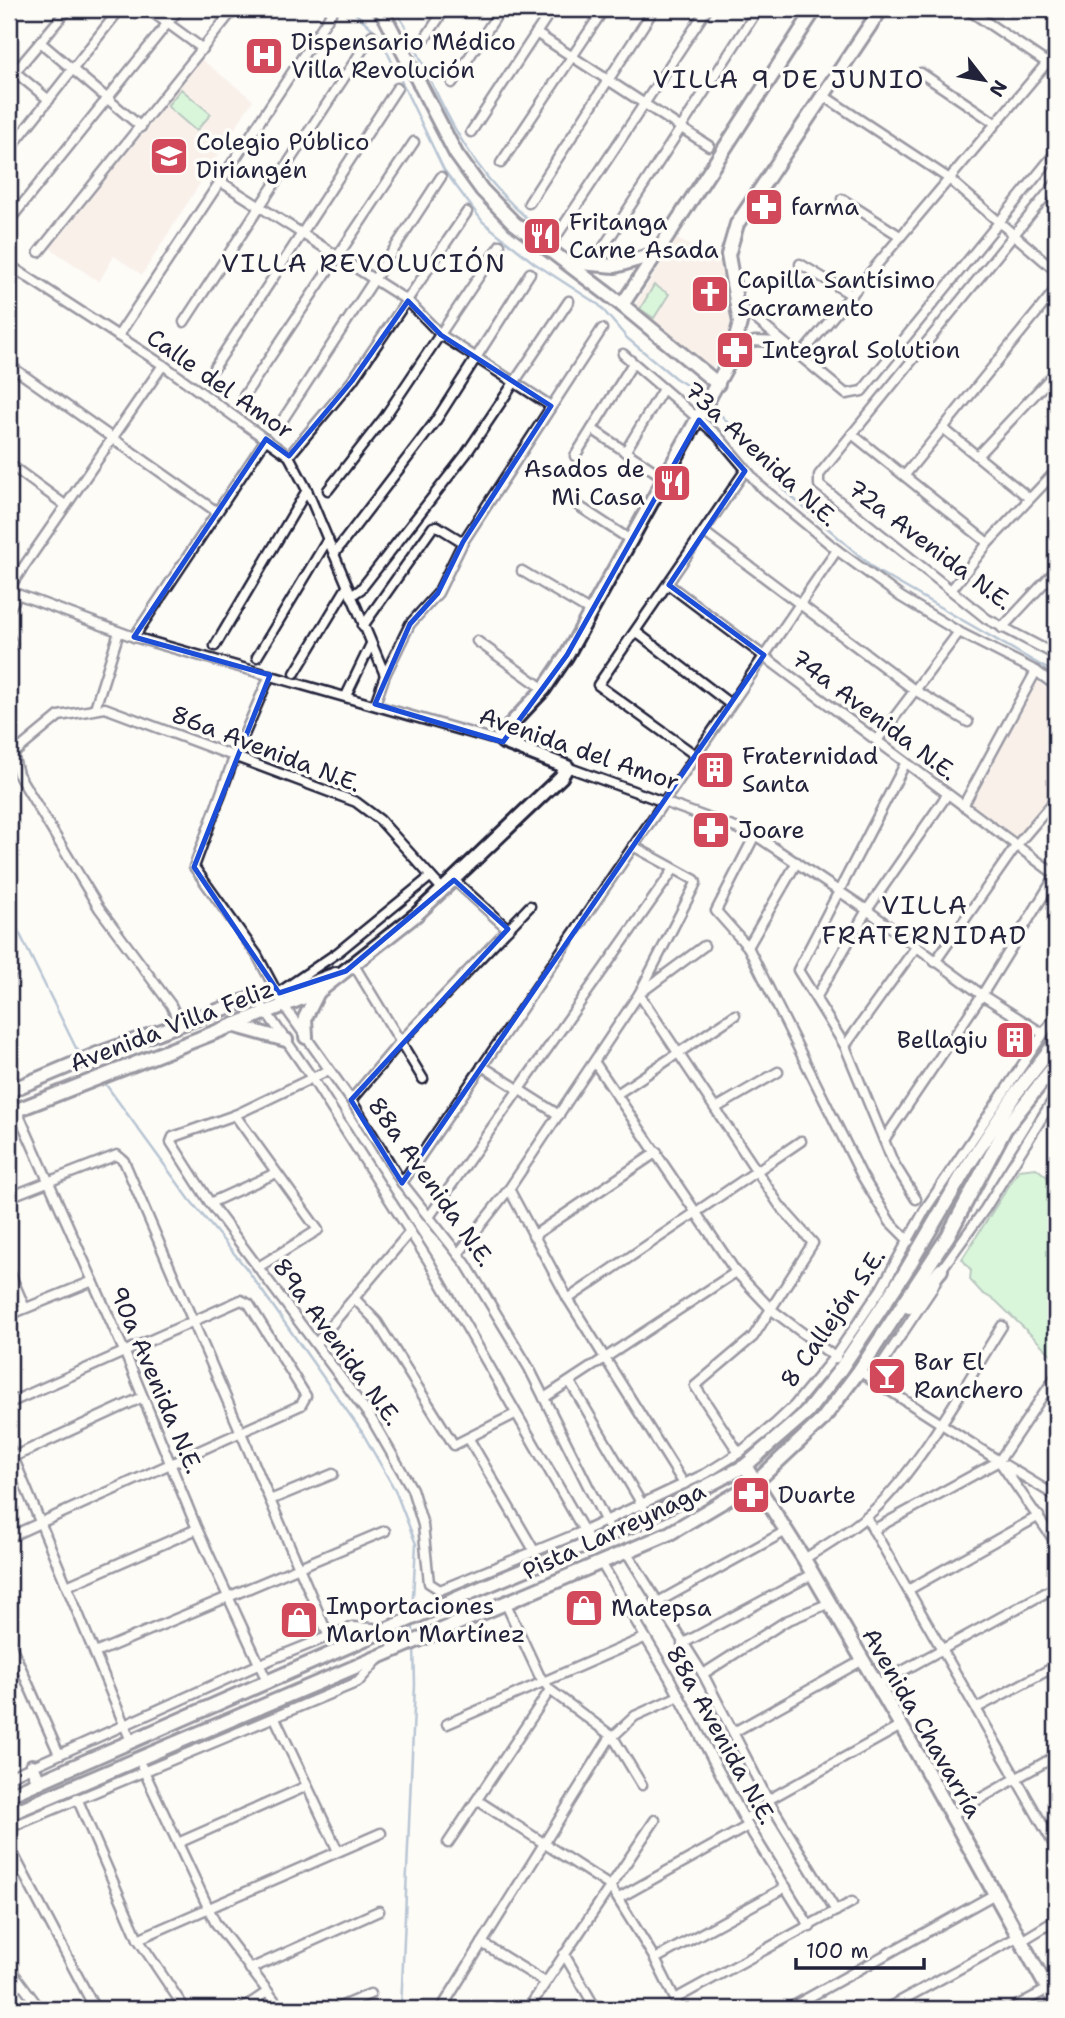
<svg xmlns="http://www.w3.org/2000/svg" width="1065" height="2018" font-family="'Shantell Sans',sans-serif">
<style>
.built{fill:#f4e3da}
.green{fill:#adefb8;stroke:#68887a;stroke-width:2}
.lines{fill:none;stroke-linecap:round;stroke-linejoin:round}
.stream{stroke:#6584a7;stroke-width:2.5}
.street-casing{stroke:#22223b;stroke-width:13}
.secondary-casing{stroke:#22223b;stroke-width:18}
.street{stroke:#fdfcf7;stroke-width:8}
.secondary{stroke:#fdfcf7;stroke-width:12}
.marked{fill:none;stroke:#1d4ed8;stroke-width:5;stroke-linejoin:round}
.labels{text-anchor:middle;stroke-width:7;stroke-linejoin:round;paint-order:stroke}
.poi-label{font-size:24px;fill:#22223b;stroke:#fdfcf7;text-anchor:start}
.street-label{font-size:24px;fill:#22223b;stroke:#fdfcf7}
.neighbourhood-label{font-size:26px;letter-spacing:2px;fill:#22223b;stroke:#fdfcf7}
</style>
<rect width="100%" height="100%" fill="#fdfcf7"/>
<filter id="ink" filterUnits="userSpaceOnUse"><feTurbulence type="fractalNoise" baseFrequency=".0143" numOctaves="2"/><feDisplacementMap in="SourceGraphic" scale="14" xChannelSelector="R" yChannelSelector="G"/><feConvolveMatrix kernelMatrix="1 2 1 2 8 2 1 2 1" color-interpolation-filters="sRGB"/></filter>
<g filter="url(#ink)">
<g class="built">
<polygon points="200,58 253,100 142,275 114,256 99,282 47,246"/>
<polygon points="677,239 721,260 730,300 730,325 728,339 711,371 633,308"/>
<polygon points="1038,681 1056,697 1056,791 1015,837 969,804"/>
</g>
<g class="green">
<polygon points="181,89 211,114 196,131 167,106"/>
<polygon points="654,285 669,294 654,318 640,309"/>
<polygon points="1036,1168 1056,1184 1056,1359 996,1301 982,1293 970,1280 971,1270 962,1259 1019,1170"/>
</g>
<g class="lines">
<g class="stream">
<polyline points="351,9 379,35 444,170 483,222 534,263 599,305 627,338 675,378 704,396"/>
<path d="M394,9L406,27C441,102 464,165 529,220"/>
<polyline points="711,403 786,492 877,571 1056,674"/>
<polyline points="9,912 76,1048 82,1055"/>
<polyline points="90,1062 98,1073"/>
<polyline points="104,1082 190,1200 246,1268 362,1432 395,1490 416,1544 412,1614"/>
<polyline points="413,1621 413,1639"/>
<polyline points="401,2009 415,1685 414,1645"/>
</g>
<g class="street-casing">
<g id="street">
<polyline points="148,9 203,49"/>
<polyline points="967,9 1047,63"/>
<polyline points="9,13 12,9"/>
<polyline points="536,33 709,146"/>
<polyline points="424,40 445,9"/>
<polyline points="40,42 141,127"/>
<polyline points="9,67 49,100"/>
<polyline points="15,72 68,9"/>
<polyline points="921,73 995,123"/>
<polyline points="452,83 501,9"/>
<polyline points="824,96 948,178 1056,271"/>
<polyline points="471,132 552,9"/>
<polyline points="9,150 120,9"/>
<polyline points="501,163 604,9"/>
<polyline points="221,182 408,301 441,335 551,406"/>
<polyline points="1056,183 819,475 819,485 987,619 1056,655"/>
<polyline points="842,199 900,236"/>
<polyline points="529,203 654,9"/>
<polyline points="9,221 179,9"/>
<polyline points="548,249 707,9"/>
<polyline points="39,252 234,9"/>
<polyline points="800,264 852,295"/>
<polyline points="9,265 163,365 289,456 307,490 385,675 375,704"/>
<polyline points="592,265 758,9"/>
<polyline points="740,306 800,356 1056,52"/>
<polyline points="184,322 372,35"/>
<polyline points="118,336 334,9"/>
<polyline points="735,348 755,341 780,342"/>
<polyline points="623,354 717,435 760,486 837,550 901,597 959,632 1036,671 1056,686"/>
<polyline points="800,356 846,394 862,391 1056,152"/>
<polyline points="9,365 217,512"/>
<polyline points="214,368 397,88"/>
<polyline points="244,396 414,142"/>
<polyline points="282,421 441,177"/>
<polyline points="592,429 666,479"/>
<polyline points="944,429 1029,498"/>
<polyline points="852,434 988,543"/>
<polyline points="625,452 663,389"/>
<polyline points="289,456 352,381 467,212"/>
<polyline points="575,456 633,363"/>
<polyline points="977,456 1056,372"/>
<polyline points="9,464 65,505"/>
<polyline points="905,475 1056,289"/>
<polyline points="328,490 384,418 500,245"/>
<polyline points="571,501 632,541"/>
<polyline points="704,532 913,689 968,722"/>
<polyline points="334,554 435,422 530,273"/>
<polyline points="522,571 591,612"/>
<polyline points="669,585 1056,875"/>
<polyline points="9,588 163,365"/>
<polyline points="952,589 988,543 1056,471"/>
<polyline points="9,591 134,637 503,742"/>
<polyline points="351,596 361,589 466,454 569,301"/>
<polyline points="9,609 17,596"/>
<polyline points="363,626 433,527 437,526 463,542"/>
<polyline points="1002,628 1056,570"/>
<polyline points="636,632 730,704"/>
<polyline points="9,637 12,643 9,650"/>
<polyline points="134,637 266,439"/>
<polyline points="477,641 544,689"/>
<polyline points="215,646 307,490"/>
<polyline points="257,657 328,539"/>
<polyline points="295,673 347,587"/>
<polyline points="270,675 234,758 194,867 257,955 284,1006 351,1100 402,1183 466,1264 529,1368 612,1534"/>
<polyline points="385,675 410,624 438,593 463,542 602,329"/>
<polyline points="346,696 371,644"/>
<polyline points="95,708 119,632"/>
<polyline points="878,739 959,632"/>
<polyline points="695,755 598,685 745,471"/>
<polyline points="905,764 798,970 845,1046 893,1162 916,1199"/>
<polyline points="567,767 755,835 867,910 982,995 1042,1033"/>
<polyline points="963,806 1036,671"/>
<polyline points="755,835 716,911 748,947 862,1176 890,1222 909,1241"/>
<polyline points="633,846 695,880 696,883 639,994 704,946"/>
<polyline points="454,880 508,929"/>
<polyline points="748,947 797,862"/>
<polyline points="935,962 1016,846 1056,799"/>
<polyline points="354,965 423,1079"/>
<polyline points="9,977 12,973"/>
<polyline points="281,991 337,953 430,877"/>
<polyline points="256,997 312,1078 428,1260 591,1543"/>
<polyline points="816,998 867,910 947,795"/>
<polyline points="180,1024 171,1005 99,908 18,774 13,754 59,716 105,708 356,802 380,820 443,890"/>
<polyline points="845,1046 916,947"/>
<polyline points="595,1063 736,1272 772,1310 836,1358"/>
<polyline points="482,1066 559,1115"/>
<polyline points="329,1070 235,1115 173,1137 171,1142 210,1203 371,1418 412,1489 423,1525 429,1583 440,1590 584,1531 705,1474 739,1453 776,1423 794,1406 836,1355 881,1289 926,1208 1056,1015"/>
<polyline points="9,1093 125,1353 197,1529 267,1681"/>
<polyline points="617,1094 735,1015"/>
<polyline points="351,1100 400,1042 530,906"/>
<polyline points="716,1108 778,1072"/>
<polyline points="235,1115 318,1230 260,1266"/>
<polyline points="884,1140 982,995 1056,875"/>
<polyline points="402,1183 837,550"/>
<polyline points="509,1189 568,1299 684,1484"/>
<polyline points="9,1197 117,1155 124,1161 329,1637"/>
<polyline points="210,1203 276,1173"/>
<polyline points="429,1217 674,869"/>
<polyline points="533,1236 657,1152"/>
<polyline points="458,1254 509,1189 639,994 780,1206 813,1243 753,1337 695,1386 739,1453"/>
<polyline points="9,1271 25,1308"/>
<polyline points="355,1299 377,1322 454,1445 515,1414"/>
<polyline points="568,1299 801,1141"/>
<polyline points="9,1315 93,1281"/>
<polyline points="317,1342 409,1233"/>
<polyline points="859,1371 999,1461 1056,1543"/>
<polyline points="871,1380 932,1289 941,1270 985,1209 1056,1095"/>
<polyline points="570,1382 643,1506"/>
<polyline points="544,1398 736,1272"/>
<polyline points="9,1403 241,1300 249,1304 306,1396 301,1405 9,1537"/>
<polyline points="469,1439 535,1552"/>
<polyline points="9,1447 131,1741"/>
<polyline points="13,1457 143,1397"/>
<polyline points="1005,1465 1056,1496"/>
<polyline points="270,1500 333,1474"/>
<polyline points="866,1517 1056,1848"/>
<polyline points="873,1530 999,1461 1056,1376"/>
<polyline points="626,1551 703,1674 768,1800 836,1911"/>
<path d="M804,1559C828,1544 853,1529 874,1510C921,1466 967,1381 1002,1326"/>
<polyline points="600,1561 669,1677 748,1826 810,1927"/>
<polyline points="67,1586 197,1529"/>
<polyline points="908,1590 1039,1516"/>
<polyline points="658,1602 786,1531"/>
<polyline points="506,1604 539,1675 550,1690 613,1737 642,1785"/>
<polyline points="9,1641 59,1754"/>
<polyline points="682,1644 813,1574"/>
<polyline points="95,1653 385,1531"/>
<polyline points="703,1674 786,1621 830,1603"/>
<polyline points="877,1685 1056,1587"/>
<polyline points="977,1708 1056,1666"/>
<polyline points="275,1718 338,1851"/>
<polyline points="447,1724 644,1638"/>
<polyline points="734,1732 863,1660"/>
<polyline points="142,1767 215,1922 281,2009"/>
<polyline points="9,1777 260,1664 352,1627 373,1628 380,1633"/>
<polyline points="77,1798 138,1939 185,2009"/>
<polyline points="477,1800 610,1886 655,1959 680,2009"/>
<polyline points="768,1800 901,1726"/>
<polyline points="951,1815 1056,1756"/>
<polyline points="745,1819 770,1804"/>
<polyline points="9,1828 358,1682 380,1657"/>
<polyline points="178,1843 307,1786"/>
<polyline points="448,1843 550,1690"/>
<polyline points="9,1846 95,2009"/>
<polyline points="619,1898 748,1826"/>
<polyline points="138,1939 381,1833"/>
<polyline points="1023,1940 1056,1920"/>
<polyline points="482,1943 545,1982"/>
<polyline points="564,1954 596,2009"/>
<polyline points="655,1959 786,1887"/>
<polyline points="9,1967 40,2009"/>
<polyline points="250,1969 379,1911"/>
<polyline points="675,1999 852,1902"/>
<polyline points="242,2009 267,1992"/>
<polyline points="335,2009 370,1994"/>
<polyline points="441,2009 608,1741 635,1716 679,1696"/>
<polyline points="528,2009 655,1820"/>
<polyline points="788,2009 995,1894"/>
<polyline points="886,2009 1019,1936"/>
<polyline points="1011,2009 1048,1989"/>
</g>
</g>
<g class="secondary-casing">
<g id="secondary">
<polyline points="381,9 456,154 482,190 514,223 622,305 718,384"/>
<polyline points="568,262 615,266 656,254 815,9"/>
<polyline points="622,305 656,254"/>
<polyline points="236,1026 286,1040"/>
<polyline points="306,1037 305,1018 318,992"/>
<polyline points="9,1091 95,1055 256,997 287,992 336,974"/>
<polyline points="9,1113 318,992 417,914 561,777 567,767 503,742 511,724 544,689 567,655 730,360 740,323 728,255 737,224 881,9"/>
<polyline points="909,1307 941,1270"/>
<polyline points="745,1466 804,1559 918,1755 1056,2004"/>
<polyline points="32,1766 39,1782"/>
<polyline points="9,1795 481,1588 637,1523 745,1466 807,1412 840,1370 904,1274 967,1167 1016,1093 1056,1042"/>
<polyline points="9,1814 670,1533 756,1482 822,1420 859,1371 948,1236 1005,1129 1056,1064"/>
</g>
</g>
<use href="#street" class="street"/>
<use href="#secondary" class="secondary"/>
</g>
</g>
<path d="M0 0H1065V2018H0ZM408,301L441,335L551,406L463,542L438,593L410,624L375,704L503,742L567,655L699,420L745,471L669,585L764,655L402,1183L351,1100L508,929L454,880L346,971L279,993L194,867L270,675L134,637L266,439L289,456L352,381Z" fill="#fdfcf7" fill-opacity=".55" fill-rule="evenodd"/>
<path class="marked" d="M408,301L441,335L551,406L463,542L438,593L410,624L375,704L503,742L567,655L699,420L745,471L669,585L764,655L402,1183L351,1100L508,929L454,880L346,971L279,993L194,867L270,675L134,637L266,439L289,456L352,381Z"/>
<defs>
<g id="hospital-square" transform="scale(2.0125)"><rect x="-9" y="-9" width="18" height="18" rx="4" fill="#d1495b" stroke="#fdfcf7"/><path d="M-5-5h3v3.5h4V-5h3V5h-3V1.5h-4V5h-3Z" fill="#fff"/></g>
<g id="school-square" transform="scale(2.0125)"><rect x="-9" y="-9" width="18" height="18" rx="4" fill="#d1495b" stroke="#fdfcf7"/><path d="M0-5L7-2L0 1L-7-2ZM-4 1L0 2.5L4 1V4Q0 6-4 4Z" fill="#fff"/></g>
<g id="pharmacy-square" transform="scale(2.0125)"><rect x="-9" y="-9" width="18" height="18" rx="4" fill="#d1495b" stroke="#fdfcf7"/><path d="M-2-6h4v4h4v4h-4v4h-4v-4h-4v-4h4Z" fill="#fff"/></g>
<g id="restaurant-square" transform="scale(2.0125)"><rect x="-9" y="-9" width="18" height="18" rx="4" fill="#d1495b" stroke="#fdfcf7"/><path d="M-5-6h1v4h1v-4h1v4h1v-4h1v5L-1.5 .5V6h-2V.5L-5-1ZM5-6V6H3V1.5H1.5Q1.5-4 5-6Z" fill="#fff"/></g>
<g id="church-square" transform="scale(2.0125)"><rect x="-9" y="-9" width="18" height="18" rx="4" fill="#d1495b" stroke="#fdfcf7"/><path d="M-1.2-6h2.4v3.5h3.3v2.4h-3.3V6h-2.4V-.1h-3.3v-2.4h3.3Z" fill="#fff"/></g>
<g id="building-square" transform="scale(2.0125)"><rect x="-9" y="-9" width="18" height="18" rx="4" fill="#d1495b" stroke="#fdfcf7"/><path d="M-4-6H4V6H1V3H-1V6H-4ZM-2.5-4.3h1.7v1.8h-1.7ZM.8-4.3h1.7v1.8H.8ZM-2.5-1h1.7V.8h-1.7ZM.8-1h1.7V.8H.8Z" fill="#fff"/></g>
<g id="bar-square" transform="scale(2.0125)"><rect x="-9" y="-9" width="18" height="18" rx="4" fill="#d1495b" stroke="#fdfcf7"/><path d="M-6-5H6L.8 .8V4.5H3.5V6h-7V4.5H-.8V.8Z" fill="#fff"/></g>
<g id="shop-square" transform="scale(2.0125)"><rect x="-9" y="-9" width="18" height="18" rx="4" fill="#d1495b" stroke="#fdfcf7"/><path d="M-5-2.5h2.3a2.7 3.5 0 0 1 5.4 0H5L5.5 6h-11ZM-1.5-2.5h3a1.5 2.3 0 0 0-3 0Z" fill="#fff"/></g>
</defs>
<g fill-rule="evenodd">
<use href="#hospital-square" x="264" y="56"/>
<use href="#school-square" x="169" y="156"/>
<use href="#pharmacy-square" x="764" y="207"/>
<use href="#restaurant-square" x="542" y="236"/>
<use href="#church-square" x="710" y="294"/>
<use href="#pharmacy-square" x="735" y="350"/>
<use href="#restaurant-square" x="672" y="483"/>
<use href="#building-square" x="715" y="770"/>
<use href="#pharmacy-square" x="711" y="830"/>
<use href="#building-square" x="1015" y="1040"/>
<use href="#bar-square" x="887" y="1376"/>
<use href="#pharmacy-square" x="751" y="1495"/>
<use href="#shop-square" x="584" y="1608"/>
<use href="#shop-square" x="299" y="1620"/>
</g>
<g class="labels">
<g class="poi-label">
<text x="291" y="50">Dispensario Médico<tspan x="291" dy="28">Villa Revolución</tspan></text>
<text x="196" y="150">Colegio Público<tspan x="196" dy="28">Diriangén</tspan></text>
<text x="791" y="215">farma</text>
<text x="569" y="230">Fritanga<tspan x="569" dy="28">Carne Asada</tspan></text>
<text x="737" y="288">Capilla Santísimo<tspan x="737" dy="28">Sacramento</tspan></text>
<text x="762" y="358">Integral Solution</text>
<text x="645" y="477" text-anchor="end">Asados de<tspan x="645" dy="28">Mi Casa</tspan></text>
<text x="742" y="764">Fraternidad<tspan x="742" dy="28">Santa</tspan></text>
<text x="738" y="838">Joare</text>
<text x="988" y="1048" text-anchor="end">Bellagiu</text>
<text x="914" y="1370">Bar El<tspan x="914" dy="28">Ranchero</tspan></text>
<text x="778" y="1503">Duarte</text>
<text x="326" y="1614">Importaciones<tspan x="326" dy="28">Marlon Martínez</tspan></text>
<text x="611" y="1616">Matepsa</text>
</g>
<g class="street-label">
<text transform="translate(220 384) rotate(35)" y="8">Calle del Amor</text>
<text transform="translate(761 454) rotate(43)" y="8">73a Avenida N.E.</text>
<text transform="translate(930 545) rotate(37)" y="8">72a Avenida N.E.</text>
<text transform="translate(874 715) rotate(37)" y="8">74a Avenida N.E.</text>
<text transform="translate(266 749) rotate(21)" y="8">86a Avenida N.E.</text>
<text transform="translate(579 749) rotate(19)" y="8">Avenida del Amor</text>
<text transform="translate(172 1026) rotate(-21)" y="8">Avenida Villa Feliz</text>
<text transform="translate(431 1182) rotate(55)" y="8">88a Avenida N.E.</text>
<text transform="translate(833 1318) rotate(-55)" y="8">8 Callejón S.E.</text>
<text transform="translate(337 1342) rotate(54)" y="8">89a Avenida N.E.</text>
<text transform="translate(156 1380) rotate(67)" y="8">90a Avenida N.E.</text>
<text transform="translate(614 1531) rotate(-25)" y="8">Pista Larreynaga</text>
<text transform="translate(922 1723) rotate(60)" y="8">Avenida Chavarría</text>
<text transform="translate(721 1735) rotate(61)" y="8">88a Avenida N.E.</text>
</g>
<g class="neighbourhood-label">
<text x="789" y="88">VILLA 9 DE JUNIO</text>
<text x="364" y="272">VILLA REVOLUCIÓN</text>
<text x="925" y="914">VILLA<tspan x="925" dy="30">FRATERNIDAD</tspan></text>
</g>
</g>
<rect width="1065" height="2018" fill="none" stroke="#fdfcf7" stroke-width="35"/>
<rect x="18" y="18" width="1030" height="1983" fill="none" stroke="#22223b" stroke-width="2.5" filter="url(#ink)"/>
<g transform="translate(984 80) rotate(121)" stroke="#fdfcf7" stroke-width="5" paint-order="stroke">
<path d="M0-5L12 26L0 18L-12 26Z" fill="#22223b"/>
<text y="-10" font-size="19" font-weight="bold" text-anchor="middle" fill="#22223b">N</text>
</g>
<path d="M796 1958v10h128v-10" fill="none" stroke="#22223b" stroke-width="3.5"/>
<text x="806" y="1958" font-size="21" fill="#22223b" stroke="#fdfcf7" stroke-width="5" paint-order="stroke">100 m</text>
</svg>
